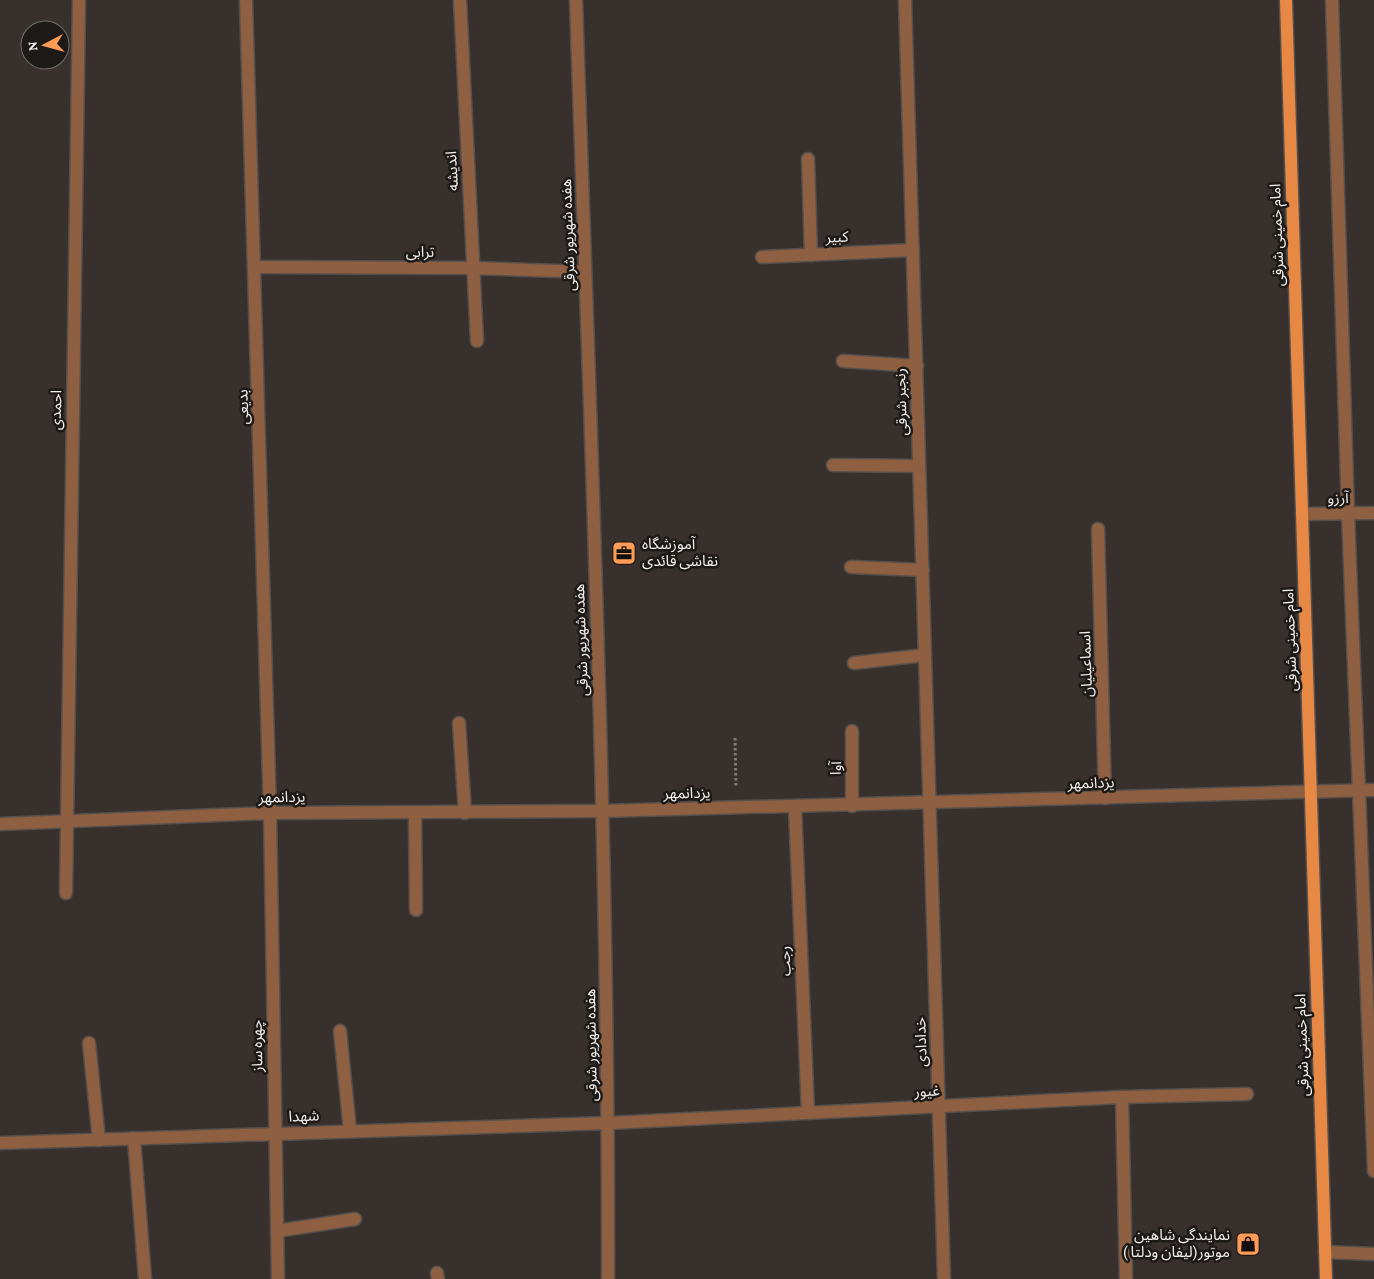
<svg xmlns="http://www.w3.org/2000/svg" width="1374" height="1279" font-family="'Crimson Pro','Noto Sans Arabic',serif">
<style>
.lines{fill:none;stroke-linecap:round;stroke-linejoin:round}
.minor-casing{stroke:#554f4c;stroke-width:15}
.major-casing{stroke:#554f4c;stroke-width:15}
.path{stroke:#827c79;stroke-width:3;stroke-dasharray:2.5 2.5;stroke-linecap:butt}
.minor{stroke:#8e5f41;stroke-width:12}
.major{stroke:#e78945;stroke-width:12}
.labels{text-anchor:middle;stroke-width:5;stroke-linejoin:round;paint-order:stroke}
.street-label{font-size:15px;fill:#f4f0ed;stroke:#1c1917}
.poi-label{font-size:15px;fill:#f4f0ed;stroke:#1c1917;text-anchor:start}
</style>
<rect width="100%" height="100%" fill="#37302d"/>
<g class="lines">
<g class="minor-casing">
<g id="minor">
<polyline points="246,0 270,813 278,1279"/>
<polyline points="460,0 477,341"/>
<path d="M576,0C590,426 609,853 608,1279"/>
<polyline points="905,0 944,1279"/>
<polyline points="1332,0 1348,514 1374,1171"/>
<polyline points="808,159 811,255"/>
<polyline points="762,257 913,250"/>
<polyline points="255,267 473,268 585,272"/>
<polyline points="843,361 917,366"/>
<polyline points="833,465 919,466"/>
<polyline points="1302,514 1374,513"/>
<polyline points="1098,529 1105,798"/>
<polyline points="851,567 923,570"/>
<polyline points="854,663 925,655"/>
<polyline points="459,723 465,813"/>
<polyline points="852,731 852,806"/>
<polyline points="795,807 808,1113"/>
<polyline points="415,813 416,910"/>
<polyline points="0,824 270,813 603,811 1374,790"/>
<polyline points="66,893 79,0"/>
<polyline points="340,1031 350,1131"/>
<polyline points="89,1043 99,1140"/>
<polyline points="1122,1097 1126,1279"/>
<polyline points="134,1138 145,1279"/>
<polyline points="0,1143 609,1123 1122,1097 1247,1094"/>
<polyline points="277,1231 355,1219"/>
<polyline points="1325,1252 1374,1254"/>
<polyline points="437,1273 438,1279"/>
</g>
</g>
<g class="major-casing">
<polyline id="major" points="1286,0 1326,1279"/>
</g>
<polyline class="path" points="735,738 736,788"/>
<use href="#minor" class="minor"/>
<use href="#major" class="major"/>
</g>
<defs>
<g id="office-square" transform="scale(1.25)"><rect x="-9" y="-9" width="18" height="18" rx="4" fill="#fe9c57" stroke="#1c1917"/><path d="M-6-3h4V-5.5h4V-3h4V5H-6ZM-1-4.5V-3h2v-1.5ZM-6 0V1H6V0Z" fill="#111"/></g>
<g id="shop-square" transform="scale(1.25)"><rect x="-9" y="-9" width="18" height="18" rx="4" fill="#fe9c57" stroke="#1c1917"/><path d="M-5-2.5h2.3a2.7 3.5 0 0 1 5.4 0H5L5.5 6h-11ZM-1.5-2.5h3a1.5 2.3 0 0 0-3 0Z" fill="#111"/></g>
</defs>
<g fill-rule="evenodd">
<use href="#office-square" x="624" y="553"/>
<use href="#shop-square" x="1248" y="1244"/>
</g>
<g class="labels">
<g class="street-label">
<text transform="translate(452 171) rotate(-93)" y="5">اندیشه</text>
<text transform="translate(568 235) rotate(-92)" y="5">هفده شهریور شرقی</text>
<text transform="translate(1277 235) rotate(-92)" y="5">امام خمینی شرقی</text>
<text transform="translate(837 237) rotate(-2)" y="5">کبیر</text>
<text x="420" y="257">ترابی</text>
<text transform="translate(901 402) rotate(-92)" y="5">رنجبر شرقی</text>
<text transform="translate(243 407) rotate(-92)" y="5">بدیعی</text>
<text transform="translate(56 410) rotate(-89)" y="5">احمدی</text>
<text transform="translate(1338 498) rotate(-1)" y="5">آرزو</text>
<text transform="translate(581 640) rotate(-92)" y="5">هفده شهریور شرقی</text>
<text transform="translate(1290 640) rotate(-92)" y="5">امام خمینی شرقی</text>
<text transform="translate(1086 664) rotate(-92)" y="5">اسماعیلیان</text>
<text transform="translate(836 768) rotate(-90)" y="5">آوا</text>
<text transform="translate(1091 783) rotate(-2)" y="5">یزدانمهر</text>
<text transform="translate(687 793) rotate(-1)" y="5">یزدانمهر</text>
<text transform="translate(282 797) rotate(-1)" y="5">یزدانمهر</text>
<text transform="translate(785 961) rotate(-92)" y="5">رجب</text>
<text transform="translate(921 1042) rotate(-92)" y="5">خدادادی</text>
<text transform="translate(591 1045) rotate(-91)" y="5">هفده شهریور شرقی</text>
<text transform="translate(1302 1045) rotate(-92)" y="5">امام خمینی شرقی</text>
<text transform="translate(257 1046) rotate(-91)" y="5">چهره ساز</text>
<text transform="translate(927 1091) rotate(-3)" y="5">غیور</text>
<text transform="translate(304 1116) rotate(-2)" y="5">شهدا</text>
</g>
<g class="poi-label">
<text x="642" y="549">آموزشگاه<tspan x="642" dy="17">نقاشی قائدی</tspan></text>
<text x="1230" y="1240" text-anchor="end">نمایندگی شاهین<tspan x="1230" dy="17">موتور(لیفان ودلتا )</tspan></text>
</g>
</g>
<g transform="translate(45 45) rotate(264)"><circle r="24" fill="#1c1917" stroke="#726f6d"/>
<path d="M0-4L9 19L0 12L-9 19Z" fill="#fe9c57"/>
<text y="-8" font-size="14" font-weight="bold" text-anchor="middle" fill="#f4f0ed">N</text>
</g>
</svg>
